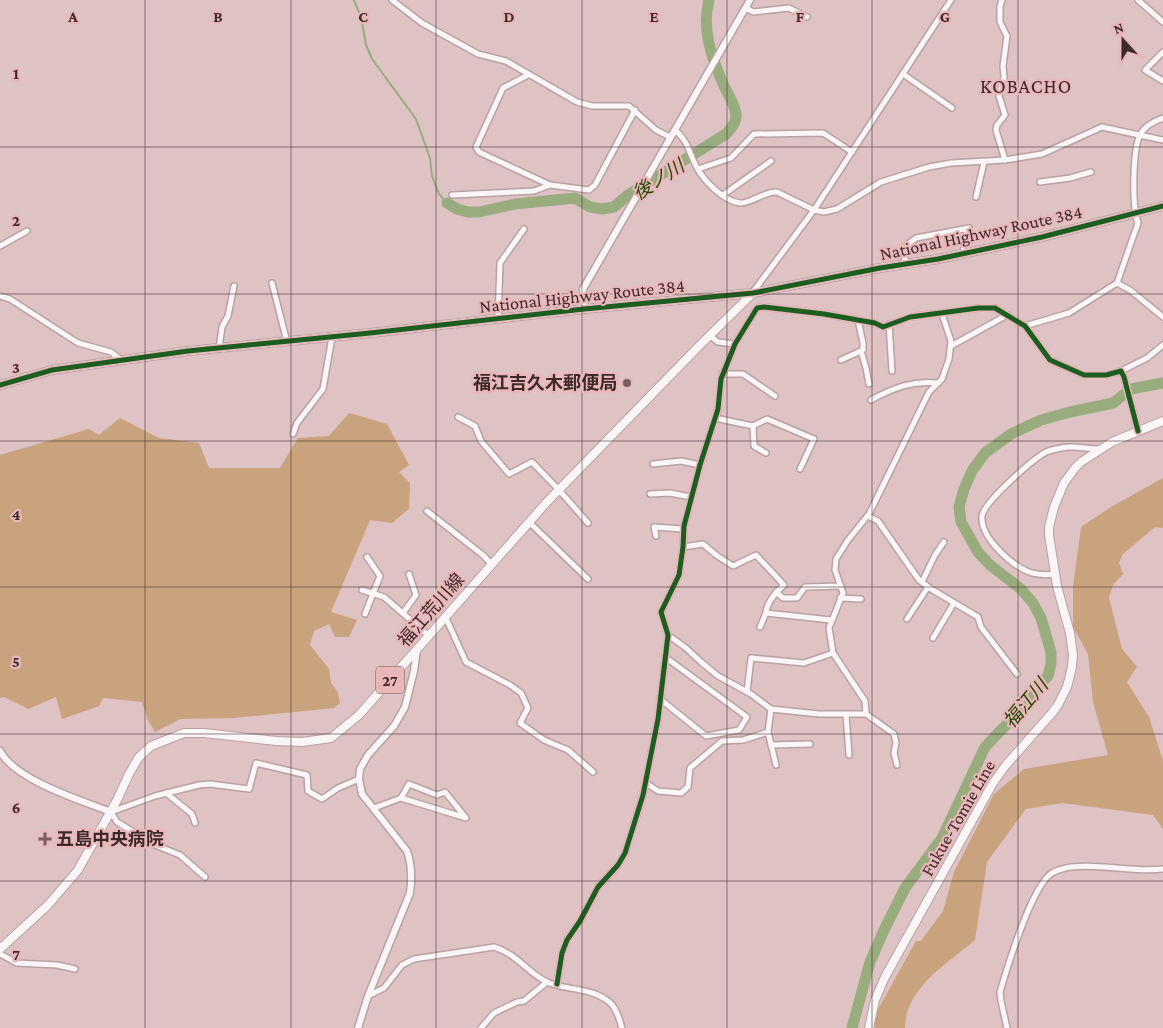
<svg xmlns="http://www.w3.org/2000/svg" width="1163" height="1028" font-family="'Crimson Pro','Noto Sans JP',serif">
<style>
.forest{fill:#c9a27e}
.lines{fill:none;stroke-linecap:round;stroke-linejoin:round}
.stream{stroke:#98ac7e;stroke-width:2}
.river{stroke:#98ac7e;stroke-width:11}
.minor-casing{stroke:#b8a2a4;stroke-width:8}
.tertiary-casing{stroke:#b8a2a4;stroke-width:9}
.primary-casing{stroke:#b8a2a4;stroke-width:10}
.trunk-casing{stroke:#b8a2a4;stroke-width:10}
.minor{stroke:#faf6f6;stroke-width:5}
.tertiary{stroke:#faf6f6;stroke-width:6}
.primary{stroke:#faf6f6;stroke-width:8}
.trunk{stroke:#faf6f6;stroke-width:8}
.cycleway-casing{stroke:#e9b7ba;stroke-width:8}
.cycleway{stroke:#1b5e20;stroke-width:5}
.grid{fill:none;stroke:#3c292a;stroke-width:1;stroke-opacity:0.55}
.poi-dot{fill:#755f60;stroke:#e9b7ba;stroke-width:2}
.labels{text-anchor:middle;stroke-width:4.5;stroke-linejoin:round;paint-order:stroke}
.shield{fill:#e9b7ba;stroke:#705455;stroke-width:1}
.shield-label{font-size:16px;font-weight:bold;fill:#3c292a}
.street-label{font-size:18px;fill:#3c292a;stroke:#e9b7ba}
.poi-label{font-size:18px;font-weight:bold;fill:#3c292a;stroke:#e9b7ba;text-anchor:end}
.water-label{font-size:19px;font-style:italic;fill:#234800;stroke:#e9b7ba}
.quarter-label{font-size:20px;letter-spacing:1px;fill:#3c292a;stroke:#e9b7ba}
.grid-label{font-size:16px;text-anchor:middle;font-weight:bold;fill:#3c292a;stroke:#e9b7ba;stroke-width:4.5;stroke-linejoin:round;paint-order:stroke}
</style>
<rect width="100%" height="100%" fill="#dec2c4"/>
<g class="forest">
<polygon points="349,413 387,424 409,465 399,472 410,483 409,509 392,523 370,520 331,612 357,620 349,637 335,637 329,624 314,631 310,645 329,669 331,683 338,692 340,703 334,708 233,718 180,719 155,732 148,720 142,702 103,698 99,706 62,719 56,697 28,709 4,697 0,698 0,455 89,429 99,435 120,418 159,438 199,443 209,468 280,468 298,438 329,436"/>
<path d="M1163,478V528L1155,527L1123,554L1119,563L1123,574L1113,585L1109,598L1122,649L1137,667L1127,682L1149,717L1163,761V829L1153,815L1062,803L1026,809L987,862L975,940C948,963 905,988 905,1028H875V1015L916,941H921L943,911L954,872L994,794L1024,769L1108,755L1093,702L1088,654L1073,627V587L1081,527L1111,507Z"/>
</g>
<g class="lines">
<polyline class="stream" points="354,0 361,17 366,45 372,59 416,119 430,158 432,176 439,194 447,203"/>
<g class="river">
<path d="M447,203L457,209L468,212H479L515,204L575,198L590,207L602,209L614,207L628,195L726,134C731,129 737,122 736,114C735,105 728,94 724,86C712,59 701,29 709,0"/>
<polyline points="852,1028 870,962 885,928 905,888 942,838 985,747 1003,728 1027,706 1038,686 1048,676 1051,663 1051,652 1041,618 1033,603 1021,589 990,565 978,552 961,522 959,507 964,489 972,471 985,453 1011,434 1041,420 1070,412 1113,403 1131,389 1163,383"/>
</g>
<g class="minor-casing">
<g id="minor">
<polyline points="392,0 422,23 478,54 506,61 577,102 592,106 629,106 656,130 670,137"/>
<polyline points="1002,0 1000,6 1000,22 1007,36 1003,66 1004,77 999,96 1005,115 997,125 996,130 1005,160"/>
<polyline points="1138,0 1163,22"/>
<polyline points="746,8 753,12 789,8 807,17"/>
<polyline points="1163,52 1145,70 1163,81"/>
<polyline points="903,74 952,108"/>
<polyline points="528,75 503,88 476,147 479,152 550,185 589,190 595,185 635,110"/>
<path d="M675,130C689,142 688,151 696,166C704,181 723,201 740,203C751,204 764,191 777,192L814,210L824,212L837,209L881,182L929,167L951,163L1005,160L1042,154L1102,127L1163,140"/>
<polyline points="698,169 731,158 754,134 823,133 852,152"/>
<polyline points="1040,182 1070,178 1091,172"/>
<polyline points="452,195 534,191 550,185"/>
<polyline points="723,195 771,161"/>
<polyline points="976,197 984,162"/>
<polyline points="0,246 27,231"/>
<polyline points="906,264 903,248 916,238 969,228 965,237 963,254"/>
<polyline points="272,283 287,342"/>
<polyline points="1117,283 1130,290 1163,317"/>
<polyline points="753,292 814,210 951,0"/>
<polyline points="0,296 10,299 78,343 111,352 121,360"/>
<polyline points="498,319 500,263 524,229"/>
<polyline points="889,324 892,371"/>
<path d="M1025,326L1069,313L1117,283L1138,223C1132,207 1132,148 1141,133C1146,125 1154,121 1163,118"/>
<polyline points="709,335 718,342 735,344"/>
<polyline points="951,346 1007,315"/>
<polyline points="219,349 222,327 228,316 234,286"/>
<polyline points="861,351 866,368 869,384"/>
<polyline points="841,360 863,350 863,343 858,320"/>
<polyline points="1121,371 1147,358 1163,345"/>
<polyline points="722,374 743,374 775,396"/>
<path d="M871,400C893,388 913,380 938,383"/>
<polyline points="458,417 475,426 481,441 509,474 532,462 559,490 588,523"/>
<polyline points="715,418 753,426 767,419 814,439 800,469"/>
<polyline points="753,426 754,446 766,453"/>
<polyline points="293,434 297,423 323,389 332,337"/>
<polyline points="653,464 681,461 700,465"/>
<polyline points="650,494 670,493 691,497"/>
<polyline points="427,511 484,556 491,564"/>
<polyline points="868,516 878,521 919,580 931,589 978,617 981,627 1017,674"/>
<polyline points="529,522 588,579"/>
<polyline points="656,536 654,527 683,529"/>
<path d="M683,547L703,544L716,555L733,566L756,555L784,585C776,592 767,601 766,613L831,620"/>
<path d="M1055,574C1047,575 1037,575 1029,572C1011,565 980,537 982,516C984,502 1033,459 1046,452C1051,450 1056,449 1061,448C1072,445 1087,449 1099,449"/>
<polyline points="922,582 935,555 944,542"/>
<polyline points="362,590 384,597 429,636"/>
<polyline points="776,592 783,598 797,598 805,587 841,586"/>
<polyline points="840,598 861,599"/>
<polyline points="403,613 416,595 409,574"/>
<polyline points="365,614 380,576 367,557"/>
<polyline points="445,616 466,662 510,685 521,693 528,708 520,723 544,740 568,750 593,772"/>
<polyline points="907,619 928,587"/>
<polyline points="760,627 766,613"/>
<polyline points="668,635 686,648 701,662 718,676 751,694 771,709"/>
<polyline points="933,638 954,603"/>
<polyline points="747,692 751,658 804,663 833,653"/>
<polyline points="660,699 706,736 739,730 747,717 665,657"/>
<polyline points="866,714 865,701 833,653 829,628 843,593 835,570 836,559 848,540 869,514 929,392 942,379 949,359 951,341 942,314"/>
<polyline points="846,715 849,755"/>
<polyline points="768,732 776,765"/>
<polyline points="771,745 810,744"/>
<polyline points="646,783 658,791 681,793 688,787 690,768 722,741 743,740 768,732 771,709 819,714 866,714 894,734 896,743 894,753 897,765"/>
<polyline points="166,793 192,814 195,823"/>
<polyline points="374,808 401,798 466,818 445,792 437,795 409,784 401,798"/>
<polyline points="205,877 180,855 155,845 117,822 111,812 155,796 199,785 210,784 249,789 256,763 307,775 308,791 322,799 338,788 359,779"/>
<polyline points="0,954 17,963 57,965 75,969"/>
<polyline points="557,984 562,953 567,940 580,921 598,887 618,865 625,853 643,795 658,719 668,635 661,612 679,575 683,547 684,526 700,465 718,409 721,379 735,344 757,308 764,307 824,314 875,323 883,327 910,317 978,308 995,308 1025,326 1050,360 1084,375 1106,375 1121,371 1124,377 1138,431"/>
<path d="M368,996L384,988L402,965L414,959L494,947C518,954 529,975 549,983C568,990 591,988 608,1001C616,1007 619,1018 622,1028"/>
<polyline points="481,1028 494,1013 517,1002 524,1001 547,982"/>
<path d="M1007,1028L1001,1001L1000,992C1007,968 1032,885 1052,873C1057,870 1065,868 1071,867C1101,863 1133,873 1163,869"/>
</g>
</g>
<g class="tertiary-casing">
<g id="tertiary">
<polyline points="584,309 583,289 750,0"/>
<path d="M0,751C15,780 80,800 111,812"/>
<path d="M358,1028L368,996L410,893C412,878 412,865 407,851L362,794L359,779L360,769L368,755L394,726L405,707L414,671L417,649"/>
</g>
</g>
<g class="primary-casing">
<g id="primary">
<polyline points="0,949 48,905 78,870 117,800 129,774 139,757 151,746 184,733 204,733 276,741 302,742 331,738 359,715 546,503 700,345 753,293"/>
<polyline points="869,1028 875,1000 885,977 993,783 1006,765 1052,713 1058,705 1067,687 1072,667 1073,655 1070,633 1057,586 1049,535 1049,527 1054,507 1064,483 1075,468 1081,462 1112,442 1163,421"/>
</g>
</g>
<g class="trunk-casing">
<polyline id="trunk" points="0,385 52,370 188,351 370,333 584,309 753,293 880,268 938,259 1042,237 1163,206"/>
</g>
<use href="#minor" class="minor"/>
<use href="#tertiary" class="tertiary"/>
<use href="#primary" class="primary"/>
<use href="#trunk" class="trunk"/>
<g class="cycleway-casing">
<g id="cycleway">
<polyline points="0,385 52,370 188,351 370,333 584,309 753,293 880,268 938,259 1042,237 1163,206"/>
<polyline points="557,984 562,953 567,940 580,921 598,887 618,865 625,853 643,795 658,719 668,635 661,612 679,575 683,547 684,526 700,465 718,409 721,379 735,344 757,308 764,307 824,314 875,323 883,327 910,317 978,308 995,308 1025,326 1050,360 1084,375 1106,375 1121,371 1124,377 1138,431"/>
</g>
</g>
<use href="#cycleway" class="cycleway"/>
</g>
<path class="grid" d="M145,0V1028M291,0V1028M436,0V1028M582,0V1028M727,0V1028M872,0V1028M1018,0V1028M0,147H1163M0,294H1163M0,441H1163M0,587H1163M0,734H1163M0,881H1163"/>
<g class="poi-dot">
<circle cx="627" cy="383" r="5"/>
<path d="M42.5 831.5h5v5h5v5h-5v5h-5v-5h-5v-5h5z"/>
</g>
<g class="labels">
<rect class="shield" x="376" y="666.5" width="28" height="27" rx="4"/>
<g class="shield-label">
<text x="390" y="686">27</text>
</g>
<g class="street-label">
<text transform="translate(981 233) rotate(-12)" y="6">National Highway Route 384</text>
<text transform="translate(582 296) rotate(-6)" y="6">National Highway Route 384</text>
<text transform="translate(431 610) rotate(-49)" y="6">福江荒川線</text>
<text transform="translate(958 818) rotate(-60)" y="6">Fukue-Tomie Line</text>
</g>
<g class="poi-label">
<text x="617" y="389">福江吉久木郵便局</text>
<text x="56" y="845" text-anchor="start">五島中央病院</text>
</g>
<g class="water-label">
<text transform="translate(658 179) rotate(-33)" y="7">後ノ川</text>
<text transform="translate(1025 703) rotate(-50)" y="7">福江川</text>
</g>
<g class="quarter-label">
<text x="1026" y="93">KOBACHO</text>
</g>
</g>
<g class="grid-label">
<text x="73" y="22">A</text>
<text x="218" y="22">B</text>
<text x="363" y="22">C</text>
<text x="509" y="22">D</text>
<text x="654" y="22">E</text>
<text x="800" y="22">F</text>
<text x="945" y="22">G</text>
<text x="16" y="79">1</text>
<text x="16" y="226">2</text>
<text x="16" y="373">3</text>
<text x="16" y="520">4</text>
<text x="16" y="667">5</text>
<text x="16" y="813">6</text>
<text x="16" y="960">7</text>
</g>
<g transform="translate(1123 40) rotate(339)" stroke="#e9b7ba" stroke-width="4" paint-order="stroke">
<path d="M0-4L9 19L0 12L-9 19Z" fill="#3c292a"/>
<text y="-8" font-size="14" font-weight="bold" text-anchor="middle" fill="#3c292a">N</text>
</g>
</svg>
